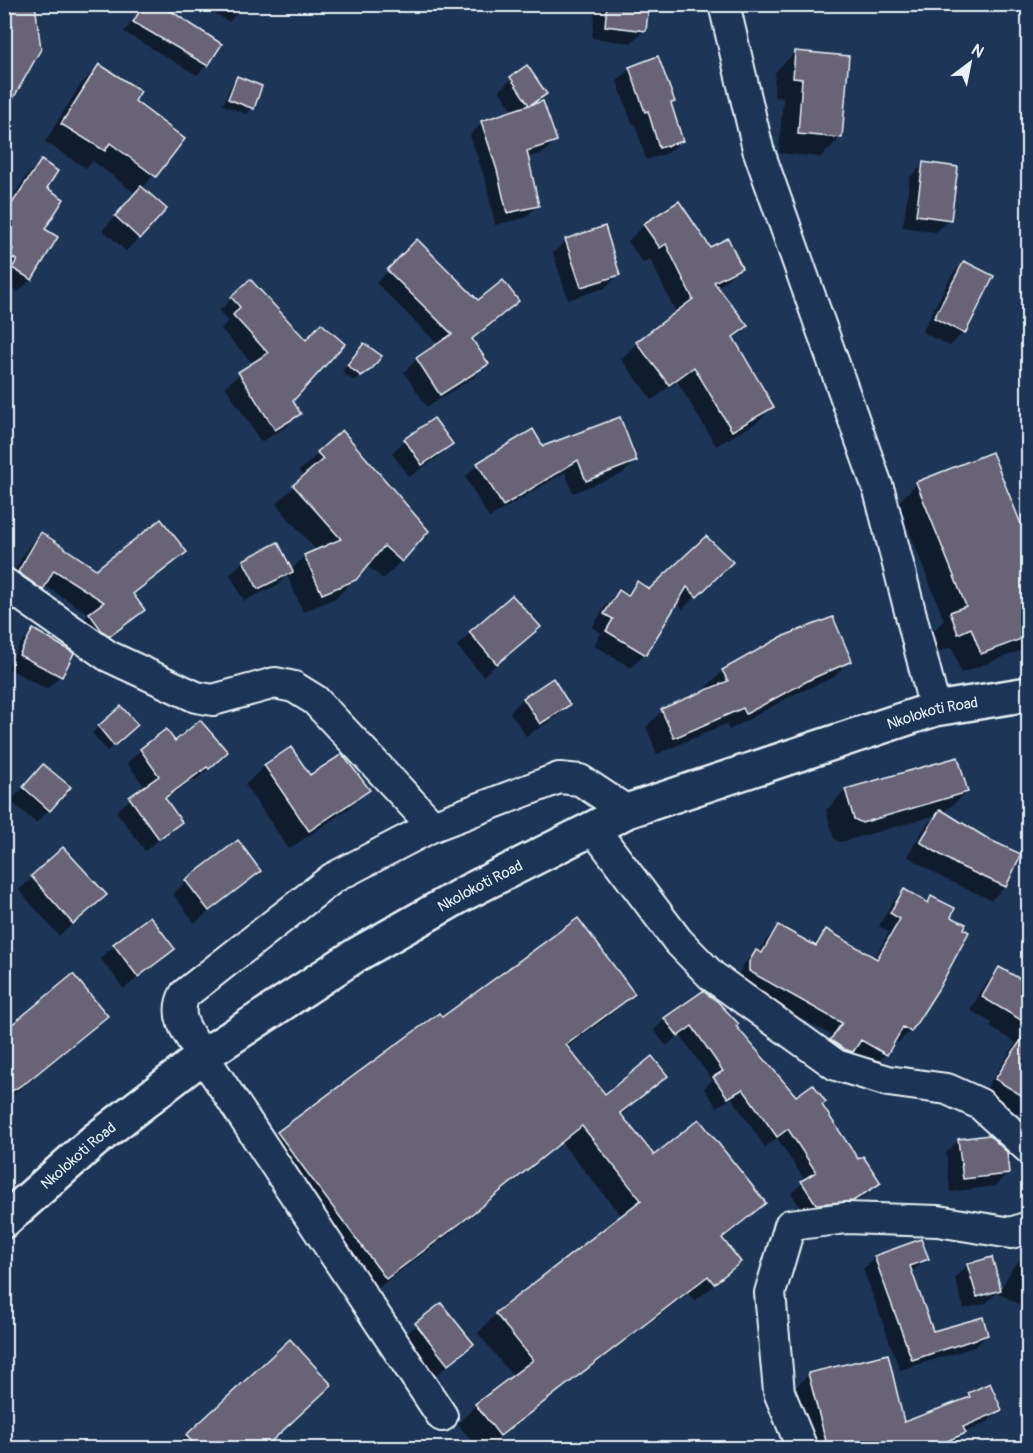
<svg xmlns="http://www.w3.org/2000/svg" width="1033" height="1453" font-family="Pangolin,sans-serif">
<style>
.shadow{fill:#0007}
.building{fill:#696478;stroke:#e8f1f8;stroke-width:1.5}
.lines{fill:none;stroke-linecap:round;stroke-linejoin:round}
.minor-casing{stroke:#e8f1f8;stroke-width:34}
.major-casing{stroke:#e8f1f8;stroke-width:38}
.minor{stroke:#1d3557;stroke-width:30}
.major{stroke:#1d3557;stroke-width:33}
.labels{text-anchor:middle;stroke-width:5;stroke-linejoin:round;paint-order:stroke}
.street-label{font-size:15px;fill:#e8f1f8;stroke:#1d3557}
</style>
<rect width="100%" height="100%" fill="#1d3557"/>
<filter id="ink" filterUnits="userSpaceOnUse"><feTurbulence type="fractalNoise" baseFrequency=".0167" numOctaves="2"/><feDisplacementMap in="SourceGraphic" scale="12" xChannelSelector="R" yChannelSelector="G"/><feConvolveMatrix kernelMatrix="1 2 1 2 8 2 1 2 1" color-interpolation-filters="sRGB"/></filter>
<g filter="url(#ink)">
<g class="shadow">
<polygon points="144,4 207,65 197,75 124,32"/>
<polygon points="245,4 229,22 201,5 202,4"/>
<polygon points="596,4 647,4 644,30 631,43 592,38"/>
<polygon points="795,52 841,137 821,157 779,153 783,98 774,97 775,72"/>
<polygon points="99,66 133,102 183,139 142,189 165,210 126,251 103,230 136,194 93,161 86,168 45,142 81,84"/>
<polygon points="527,67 545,94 532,106 555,141 543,153 527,158 538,205 525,218 495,225 486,183 470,135 482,123 514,112 499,90"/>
<polygon points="630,68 673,101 670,105 681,140 668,153 646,160 635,123 632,124 617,81"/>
<polygon points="237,78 252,108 246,114 223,105 231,85"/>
<polygon points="41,162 45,188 43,230 31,279 18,292 4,283 4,210 28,174"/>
<polygon points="924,164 950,219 936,232 903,227 910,177"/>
<polygon points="644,225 710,249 740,268 717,288 746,326 733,339 772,407 756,423 716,446 677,381 652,400 621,359 637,343 676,313 650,259 643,263 628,241"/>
<polygon points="566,240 619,274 605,288 568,300 553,253"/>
<polygon points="417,242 478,302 517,301 471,341 487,364 474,377 427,407 404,372 417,359 439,345 376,283"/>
<polygon points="964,262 963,333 950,346 922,332 951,276"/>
<polygon points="250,281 291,401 299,414 286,427 261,442 225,386 253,364 221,329 228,321 219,311"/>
<polygon points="358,351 371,368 354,381 342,372"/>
<polygon points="342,432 401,561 383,579 367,566 336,598 303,612 287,575 278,585 244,601 230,574 244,561 291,570 305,556 317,551 276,504 304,477 299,471"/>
<polygon points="405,440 451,444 438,457 409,477 392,453"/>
<polygon points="542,448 636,461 622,474 573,493 565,472 489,518 465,477 478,464"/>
<polygon points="917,483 1028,548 1028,648 961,673 952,647 938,652 931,633 944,620 898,503"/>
<polygon points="41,534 96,571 185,552 132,596 143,610 96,649 76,627 89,614 44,585 29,602 6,586 28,547"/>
<polygon points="730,562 683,609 676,602 644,654 631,668 594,645 601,633 592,627 606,605 619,592 625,595 637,583 650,591"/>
<polygon points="538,627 483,676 457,646 470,633"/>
<polygon points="33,631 60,676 47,689 7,668 20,644"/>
<polygon points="850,660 834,677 793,695 729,730 726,724 657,754 646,727 662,711 708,691 706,687 723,671"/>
<polygon points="553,680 568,705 555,718 526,736 510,712 523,699"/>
<polygon points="121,708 129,731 107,751 92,733"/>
<polygon points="175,744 213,765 195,781 193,779 165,800 180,822 145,851 116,811 145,787 127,763 141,750"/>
<polygon points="43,766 49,810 36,823 11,801"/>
<polygon points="265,766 310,778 368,790 348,809 289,849 245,785"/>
<polygon points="846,790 967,792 943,813 989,842 1019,855 1005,887 991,900 943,878 907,856 927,824 937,815 841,842 834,839 826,810"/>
<polygon points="63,849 105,895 59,936 19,890"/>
<polygon points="259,871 195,923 173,894 186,881"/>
<polygon points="904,891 926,904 932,898 949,917 910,1031 898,1043 894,1041 886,1054 874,1066 850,1053 839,1063 819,1053 831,1035 734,981 744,964 756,952 758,953 767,939 779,926 812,946 826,931 874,959 889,932 879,926 892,903"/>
<polygon points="149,918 173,949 124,989 100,958"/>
<polygon points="998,972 1028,986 1028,1120 984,1092 1016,1043 990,1027 992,1023 970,1010 985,985"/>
<polygon points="633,993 614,1012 566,1048 605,1096 666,1076 621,1115 654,1157 764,1203 722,1240 739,1262 721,1280 695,1301 688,1293 486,1448 477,1448 458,1424 476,1405 513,1377 478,1333 496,1314 622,1217 562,1143 442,1240 367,1296 260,1151 278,1133 442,1019"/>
<polygon points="106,1015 86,1035 4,1102 4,1033"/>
<polygon points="665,1019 734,1027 796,1098 821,1105 858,1161 879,1183 868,1194 841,1211 805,1215 791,1193 805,1181 777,1138 765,1147 732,1098 717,1107 704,1089 712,1080 680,1035 666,1046 654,1030"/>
<polygon points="959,1140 1008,1173 995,1186 950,1192 946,1153"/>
<polygon points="1026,1254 1028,1256 1028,1310 997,1292 986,1303 964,1309 955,1278 968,1265 991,1259 1000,1290 1013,1267"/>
<polygon points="875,1257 927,1259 911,1272 932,1333 987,1335 975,1347 900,1370 863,1269"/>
<polygon points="440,1305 472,1344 434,1377 402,1338"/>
<polygon points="290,1342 262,1448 174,1448 187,1436"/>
<polygon points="887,1356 903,1424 960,1402 969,1394 989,1385 1000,1409 988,1422 965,1432 952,1446 944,1448 812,1448 796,1387 808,1375"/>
<polygon points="13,1440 21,1448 4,1448"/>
</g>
<g class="building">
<polygon points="4,4 35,4 41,49 4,115"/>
<polygon points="144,4 160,4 222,44 208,66 133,22"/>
<polygon points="607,4 649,4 646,31 605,26"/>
<polygon points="795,51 849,56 842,138 798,134 802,79 793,78"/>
<polygon points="658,56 675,102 671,103 683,141 659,148 648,111 645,112 629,67"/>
<polygon points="99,64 141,91 135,101 185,139 156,177 110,143 105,151 61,124"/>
<polygon points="527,65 547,94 530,105 543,101 557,141 527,151 539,206 507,213 497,170 481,121 529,105 510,77"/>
<polygon points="237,76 262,86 254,109 228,99"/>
<polygon points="41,160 58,171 47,188 64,199 45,229 58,237 32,280 12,268 17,260 9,256 13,249 4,244 5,214"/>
<polygon points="923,162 958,167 951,220 916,215"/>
<polygon points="141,186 167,209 140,239 115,216"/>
<polygon points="679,201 710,247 728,238 742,268 714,282 748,326 733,337 774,407 732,431 694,367 669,385 636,342 693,299 666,244 660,248 643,224"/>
<polygon points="605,226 620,275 581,287 565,239"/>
<polygon points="417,239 478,300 503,280 519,301 472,339 489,364 440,395 416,358 452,334 387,270"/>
<polygon points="964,261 994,276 965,334 934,318"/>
<polygon points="250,279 306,340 321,323 345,344 293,401 301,414 275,430 238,372 268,353 233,315 240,307 231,297"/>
<polygon points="364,343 382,356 372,369 361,376 347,365"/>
<polygon points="620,417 637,461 586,481 578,460 503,506 477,463 533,429 543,446"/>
<polygon points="434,418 453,444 422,465 404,439"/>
<polygon points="342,430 429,531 402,562 384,546 356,580 322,594 304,555 341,539 293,485 323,459 317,452"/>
<polygon points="992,452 1029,544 1029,636 981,654 971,628 958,634 950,612 966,606 916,482"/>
<polygon points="161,519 187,552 133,594 145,610 110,636 102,631 89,613 104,602 54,570 43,590 18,572 41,532 96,569"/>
<polygon points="706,536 733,562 697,597 687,587 646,655 606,631 613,619 604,614 619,590 628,596 637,581 649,589"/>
<polygon points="278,542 293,572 258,589 243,560"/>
<polygon points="512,595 541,627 497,664 469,632"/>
<polygon points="833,617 852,661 811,679 746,714 743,708 674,738 661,709 728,681 722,670 781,637"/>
<polygon points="33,629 74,653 62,677 19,655"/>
<polygon points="553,678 570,705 540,724 523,698"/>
<polygon points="121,706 138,725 114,746 98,726"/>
<polygon points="200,720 228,752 209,769 207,767 165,798 182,822 159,839 129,797 159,776 140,749 166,729 175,741"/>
<polygon points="291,747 310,775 342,754 370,790 309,831 264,765"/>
<polygon points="958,757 968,792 862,823 854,819 845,789"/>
<polygon points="43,764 71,787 50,811 23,787"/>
<polygon points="940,809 990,840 1021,854 1006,887 957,865 920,842"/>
<polygon points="238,840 261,871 209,911 185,880"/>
<polygon points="63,847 107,895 73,924 31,876"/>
<polygon points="904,889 928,903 931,896 955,908 951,917 966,924 964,929 969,932 939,988 911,1032 903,1027 887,1055 861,1040 853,1052 844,1049 830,1040 842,1023 749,971 749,962 756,950 762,953 778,925 816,946 826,929 877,959 900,919 890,913"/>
<polygon points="150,916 175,949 138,977 113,944"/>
<polygon points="578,918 635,994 566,1045 605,1094 652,1056 668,1076 620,1113 654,1155 699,1119 766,1203 722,1238 741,1262 714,1284 708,1276 500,1436 475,1404 533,1360 495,1313 641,1200 582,1126 462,1222 386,1279 277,1132 439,1013 442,1017"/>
<polygon points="999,967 1029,984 1029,1007 1021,1020 982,997"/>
<polygon points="73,974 108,1016 27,1082 4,1096 4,1031"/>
<polygon points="703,991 718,1002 739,1024 736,1026 796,1096 813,1084 826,1102 822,1105 858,1159 863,1156 881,1183 853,1201 816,1204 801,1181 816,1172 788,1129 777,1137 743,1089 728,1098 713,1077 723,1071 692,1026 678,1036 664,1018"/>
<polygon points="1029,1028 1029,1100 995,1079"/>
<polygon points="989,1135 1007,1152 1009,1174 963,1179 958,1139"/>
<polygon points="921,1239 929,1259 910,1266 933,1331 983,1317 988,1335 912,1360 874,1256"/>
<polygon points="992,1257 1001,1290 977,1297 967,1264"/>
<polygon points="441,1303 474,1344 448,1365 415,1323"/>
<polygon points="290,1339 332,1385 263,1449 198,1449 186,1435"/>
<polygon points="888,1354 904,1422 970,1397 968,1393 990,1383 1002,1410 963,1427 966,1433 928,1449 828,1449 808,1373"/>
</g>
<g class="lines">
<g class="minor-casing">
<g id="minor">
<polyline points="724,4 758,149 880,494 935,709"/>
<polyline points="4,583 108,656 196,697 213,700 275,683 294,687 315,700 433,826"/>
<polyline points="593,828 678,941 712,976 836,1065 888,1081 947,1089 980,1104 1028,1148"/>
<path d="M442,1416L203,1056C190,1036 172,1017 185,994L333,878L433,826L559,778L580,780L627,811"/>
<polyline points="802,1448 779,1392 770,1293 790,1225 846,1218 938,1221 1011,1233 1028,1227"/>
</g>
</g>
<g class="major-casing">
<g id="major">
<path id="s1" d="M4,1221L94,1141L203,1056L356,955L467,892L627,811L935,709L1028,694"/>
</g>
</g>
<use href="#minor" class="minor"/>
<use href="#major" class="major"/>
</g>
</g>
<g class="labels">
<g class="street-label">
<text dy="5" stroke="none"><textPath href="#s1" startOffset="1070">Nkolokoti Road</textPath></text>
<text dy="5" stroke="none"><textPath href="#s1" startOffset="584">Nkolokoti Road</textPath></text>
<text dy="5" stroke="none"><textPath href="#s1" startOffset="99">Nkolokoti Road</textPath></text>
</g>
</g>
<rect width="1033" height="1453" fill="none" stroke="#1d3557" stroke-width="24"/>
<rect x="12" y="12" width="1009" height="1429" fill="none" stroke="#e8f1f8" stroke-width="2" filter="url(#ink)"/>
<g transform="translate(970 63) rotate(32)" stroke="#1d3557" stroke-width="4.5" paint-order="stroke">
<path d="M0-4.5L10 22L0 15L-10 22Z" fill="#e8f1f8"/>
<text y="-9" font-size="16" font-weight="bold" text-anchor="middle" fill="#e8f1f8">N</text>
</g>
</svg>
